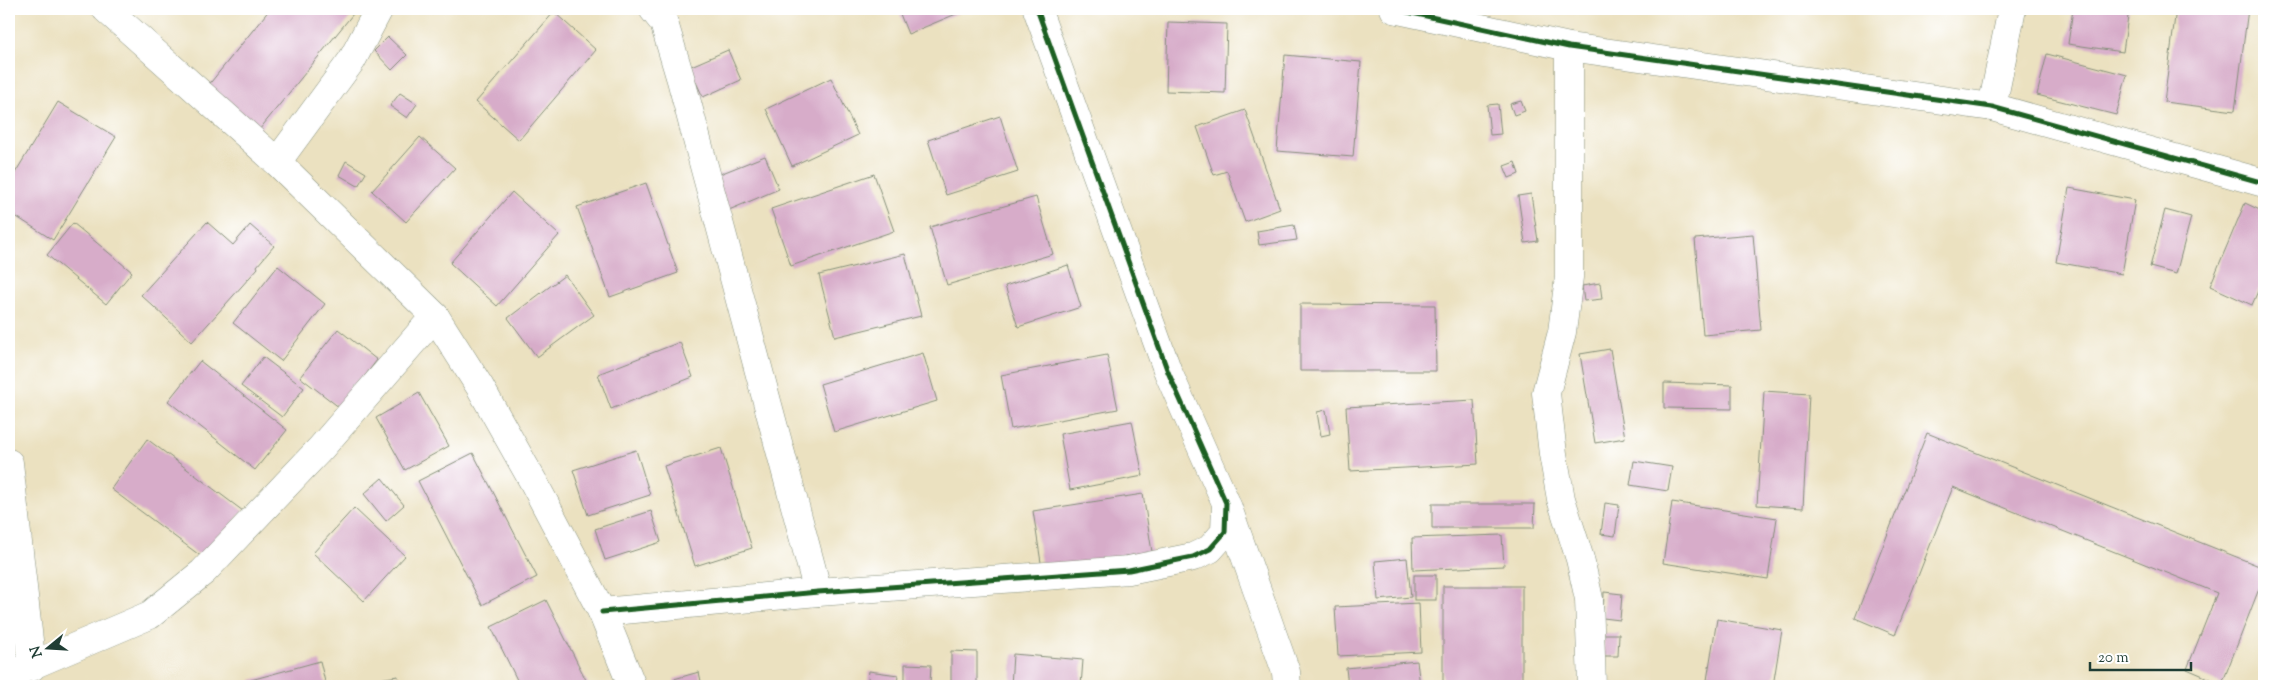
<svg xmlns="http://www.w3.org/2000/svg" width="2273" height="695" font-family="'Sorts Mill Goudy',serif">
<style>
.building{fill:#d7acc9}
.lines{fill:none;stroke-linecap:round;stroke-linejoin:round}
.minor-casing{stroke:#858f7a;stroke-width:29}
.minor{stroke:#fff;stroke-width:28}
.cycleway-casing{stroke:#fff;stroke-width:8}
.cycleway{stroke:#1b5e20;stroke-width:5}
</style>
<rect width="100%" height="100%" fill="#fff"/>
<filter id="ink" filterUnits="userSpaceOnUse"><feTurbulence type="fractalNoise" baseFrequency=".02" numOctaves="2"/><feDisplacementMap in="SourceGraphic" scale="10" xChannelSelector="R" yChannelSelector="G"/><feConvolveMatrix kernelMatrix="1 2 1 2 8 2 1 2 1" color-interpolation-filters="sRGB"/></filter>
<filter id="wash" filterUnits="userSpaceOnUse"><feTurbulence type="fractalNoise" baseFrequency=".0096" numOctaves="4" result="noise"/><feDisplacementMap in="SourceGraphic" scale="20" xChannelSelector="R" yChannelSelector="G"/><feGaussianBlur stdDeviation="1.12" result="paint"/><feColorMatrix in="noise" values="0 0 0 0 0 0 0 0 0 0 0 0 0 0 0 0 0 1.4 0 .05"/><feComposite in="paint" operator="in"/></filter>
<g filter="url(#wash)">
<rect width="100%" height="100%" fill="#ebe1c0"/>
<g id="blocks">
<g class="building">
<polygon points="270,9 357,9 259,130 207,87"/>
<polygon points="898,9 968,9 908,34"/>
<polygon points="2073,9 2129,9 2123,52 2068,44"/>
<polygon points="2176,9 2248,9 2235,111 2164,102"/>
<polygon points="554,12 596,50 519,140 476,102"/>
<polygon points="1168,22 1227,24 1225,93 1166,91"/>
<polygon points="388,37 407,55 392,70 374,51"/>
<polygon points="728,50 741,80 703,97 689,67"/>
<polygon points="2047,54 2127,75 2116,115 2037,95"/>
<polygon points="1285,55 1361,62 1353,157 1277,151"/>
<polygon points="831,78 858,135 792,166 766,109"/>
<polygon points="400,93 417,104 407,118 390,106"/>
<polygon points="1521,101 1525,111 1514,115 1510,104"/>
<polygon points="58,102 116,137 53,240 9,212 9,183"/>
<polygon points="1498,104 1501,134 1490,135 1487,105"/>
<polygon points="1245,110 1280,209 1245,222 1227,171 1214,175 1197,127"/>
<polygon points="1000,116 1018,172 946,195 928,140"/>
<polygon points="420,137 455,168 406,222 372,191"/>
<polygon points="765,156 779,189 729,210 715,176"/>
<polygon points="346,161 366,173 358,186 339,175"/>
<polygon points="1515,162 1519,174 1509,178 1504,166"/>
<polygon points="874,174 894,231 791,266 771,209"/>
<polygon points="646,183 678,273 610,297 577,207"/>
<polygon points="2069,188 2135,200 2122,274 2056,262"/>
<polygon points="512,192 559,235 497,306 450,263"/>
<polygon points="1531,194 1538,241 1525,243 1518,196"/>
<polygon points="1036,197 1053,254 947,285 930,227"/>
<polygon points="2245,203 2264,212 2264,277 2252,305 2210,286"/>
<polygon points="2165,210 2191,217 2176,274 2150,267"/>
<polygon points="207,222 233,245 250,225 274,246 257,266 258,268 192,342 141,295"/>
<polygon points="73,223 132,272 106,304 47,255"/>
<polygon points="1294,225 1297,240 1259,245 1257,231"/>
<polygon points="1753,234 1761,330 1703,335 1695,239"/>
<polygon points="905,254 921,316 835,337 819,275"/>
<polygon points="1068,265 1081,307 1018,327 1005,286"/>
<polygon points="278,266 325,304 281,361 233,323"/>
<polygon points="565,275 594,315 537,357 508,318"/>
<polygon points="1600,283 1602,299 1584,301 1582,286"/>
<polygon points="1300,304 1435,305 1436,371 1300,371"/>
<polygon points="338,329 377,360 340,408 300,377"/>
<polygon points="680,342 693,377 611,409 598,374"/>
<polygon points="1610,349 1625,438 1595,443 1580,354"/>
<polygon points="923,353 937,401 834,432 820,384"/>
<polygon points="1107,355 1118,409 1011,429 1001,375"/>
<polygon points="263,357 304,388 282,417 241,386"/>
<polygon points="200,361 287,430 255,470 168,401"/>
<polygon points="1664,383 1732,385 1732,409 1664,408"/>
<polygon points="1764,391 1809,394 1803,508 1757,505"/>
<polygon points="419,393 449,446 405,470 376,418"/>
<polygon points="1474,400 1478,464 1350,471 1346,407"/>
<polygon points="1326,410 1330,434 1321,436 1317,412"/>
<polygon points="1132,421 1143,476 1070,490 1060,434"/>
<polygon points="1927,433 2264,568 2264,576 2222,684 2187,669 2217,593 1953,487 1895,635 1855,618"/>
<polygon points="147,439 243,511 206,560 111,489"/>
<polygon points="721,448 752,548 695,566 664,466"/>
<polygon points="636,450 650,495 588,515 573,470"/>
<polygon points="473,453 537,577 482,605 418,481"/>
<polygon points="1634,461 1672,467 1668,491 1630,485"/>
<polygon points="382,478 404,505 386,521 364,494"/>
<polygon points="1143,494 1152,552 1042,569 1033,511"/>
<polygon points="1672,502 1777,518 1768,579 1663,563"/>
<polygon points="1605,503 1619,505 1615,536 1601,534"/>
<polygon points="1432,504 1535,504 1534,528 1432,528"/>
<polygon points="354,508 405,556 364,601 313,553"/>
<polygon points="651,511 661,542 605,560 595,529"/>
<polygon points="1502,535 1504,566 1413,570 1412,538"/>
<polygon points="1407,558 1411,597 1378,600 1375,561"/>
<rect x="1414" y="575" width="22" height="25"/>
<rect x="1443" y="586" width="79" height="100"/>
<polygon points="1604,592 1622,594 1620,620 1603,618"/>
<polygon points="546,600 589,686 520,686 491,627"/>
<polygon points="1419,603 1421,652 1338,656 1335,607"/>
<polygon points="1717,619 1782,630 1773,686 1747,686 1707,680"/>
<polygon points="1604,634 1619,634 1618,656 1603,656"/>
<polygon points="951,651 977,652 977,686 951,686"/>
<polygon points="1013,654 1083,660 1081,686 1011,686"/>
<polygon points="320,661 326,686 253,686 251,680"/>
<polygon points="1417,661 1420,686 1348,686 1346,668"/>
<polygon points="905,664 931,665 930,683 905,683"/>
<polygon points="869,671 898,675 897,686 867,686"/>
<polygon points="699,672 702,686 676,686 674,679"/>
<polygon points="398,676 400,686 361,686 361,682"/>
</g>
</g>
</g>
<g filter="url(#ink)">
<use href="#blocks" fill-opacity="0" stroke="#858f7a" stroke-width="1"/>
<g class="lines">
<g class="minor-casing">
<g id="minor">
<polyline points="106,9 277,162 435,316 480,387 534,483 602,612 632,686"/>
<polyline points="653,9 664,23 681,80 818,592"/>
<polyline points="1394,9 1569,47 1992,107 2264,183"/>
<polyline points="1569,47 1569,277 1562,332 1546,393 1553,454 1561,499 1580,559 1589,599 1592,686"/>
<polyline points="1992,107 2012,9"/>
<polyline points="277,162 352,60 379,9"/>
<polyline points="9,463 32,667"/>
<polyline points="1228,508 1286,672 1287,686"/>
<polyline points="602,612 818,592 1129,570 1193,557 1210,549 1225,532 1226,503 1168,372 1037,9"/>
<polyline points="9,675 150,615 203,572 321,448 435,316"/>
</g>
</g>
<use href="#minor" class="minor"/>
<g class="cycleway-casing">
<g id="cycleway">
<polyline points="1394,9 1569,47 1992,107 2264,183"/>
<polyline points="602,612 818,592 1129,570 1193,557 1210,549 1225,532 1226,503 1168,372 1037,9"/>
</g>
</g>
<use href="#cycleway" class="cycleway"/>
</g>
</g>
<rect width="2273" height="695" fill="none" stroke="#fff" stroke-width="30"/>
<g transform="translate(48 648) rotate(252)" stroke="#ffffff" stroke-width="4" paint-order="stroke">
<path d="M0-4L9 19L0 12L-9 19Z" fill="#1f3d34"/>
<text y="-8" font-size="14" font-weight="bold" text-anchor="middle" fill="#1f3d34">N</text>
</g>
<path d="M2090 662v8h101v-8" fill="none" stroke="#1f3d34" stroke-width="2.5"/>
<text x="2098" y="662" font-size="15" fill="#1f3d34" stroke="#ffffff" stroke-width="4" paint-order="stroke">20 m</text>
</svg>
